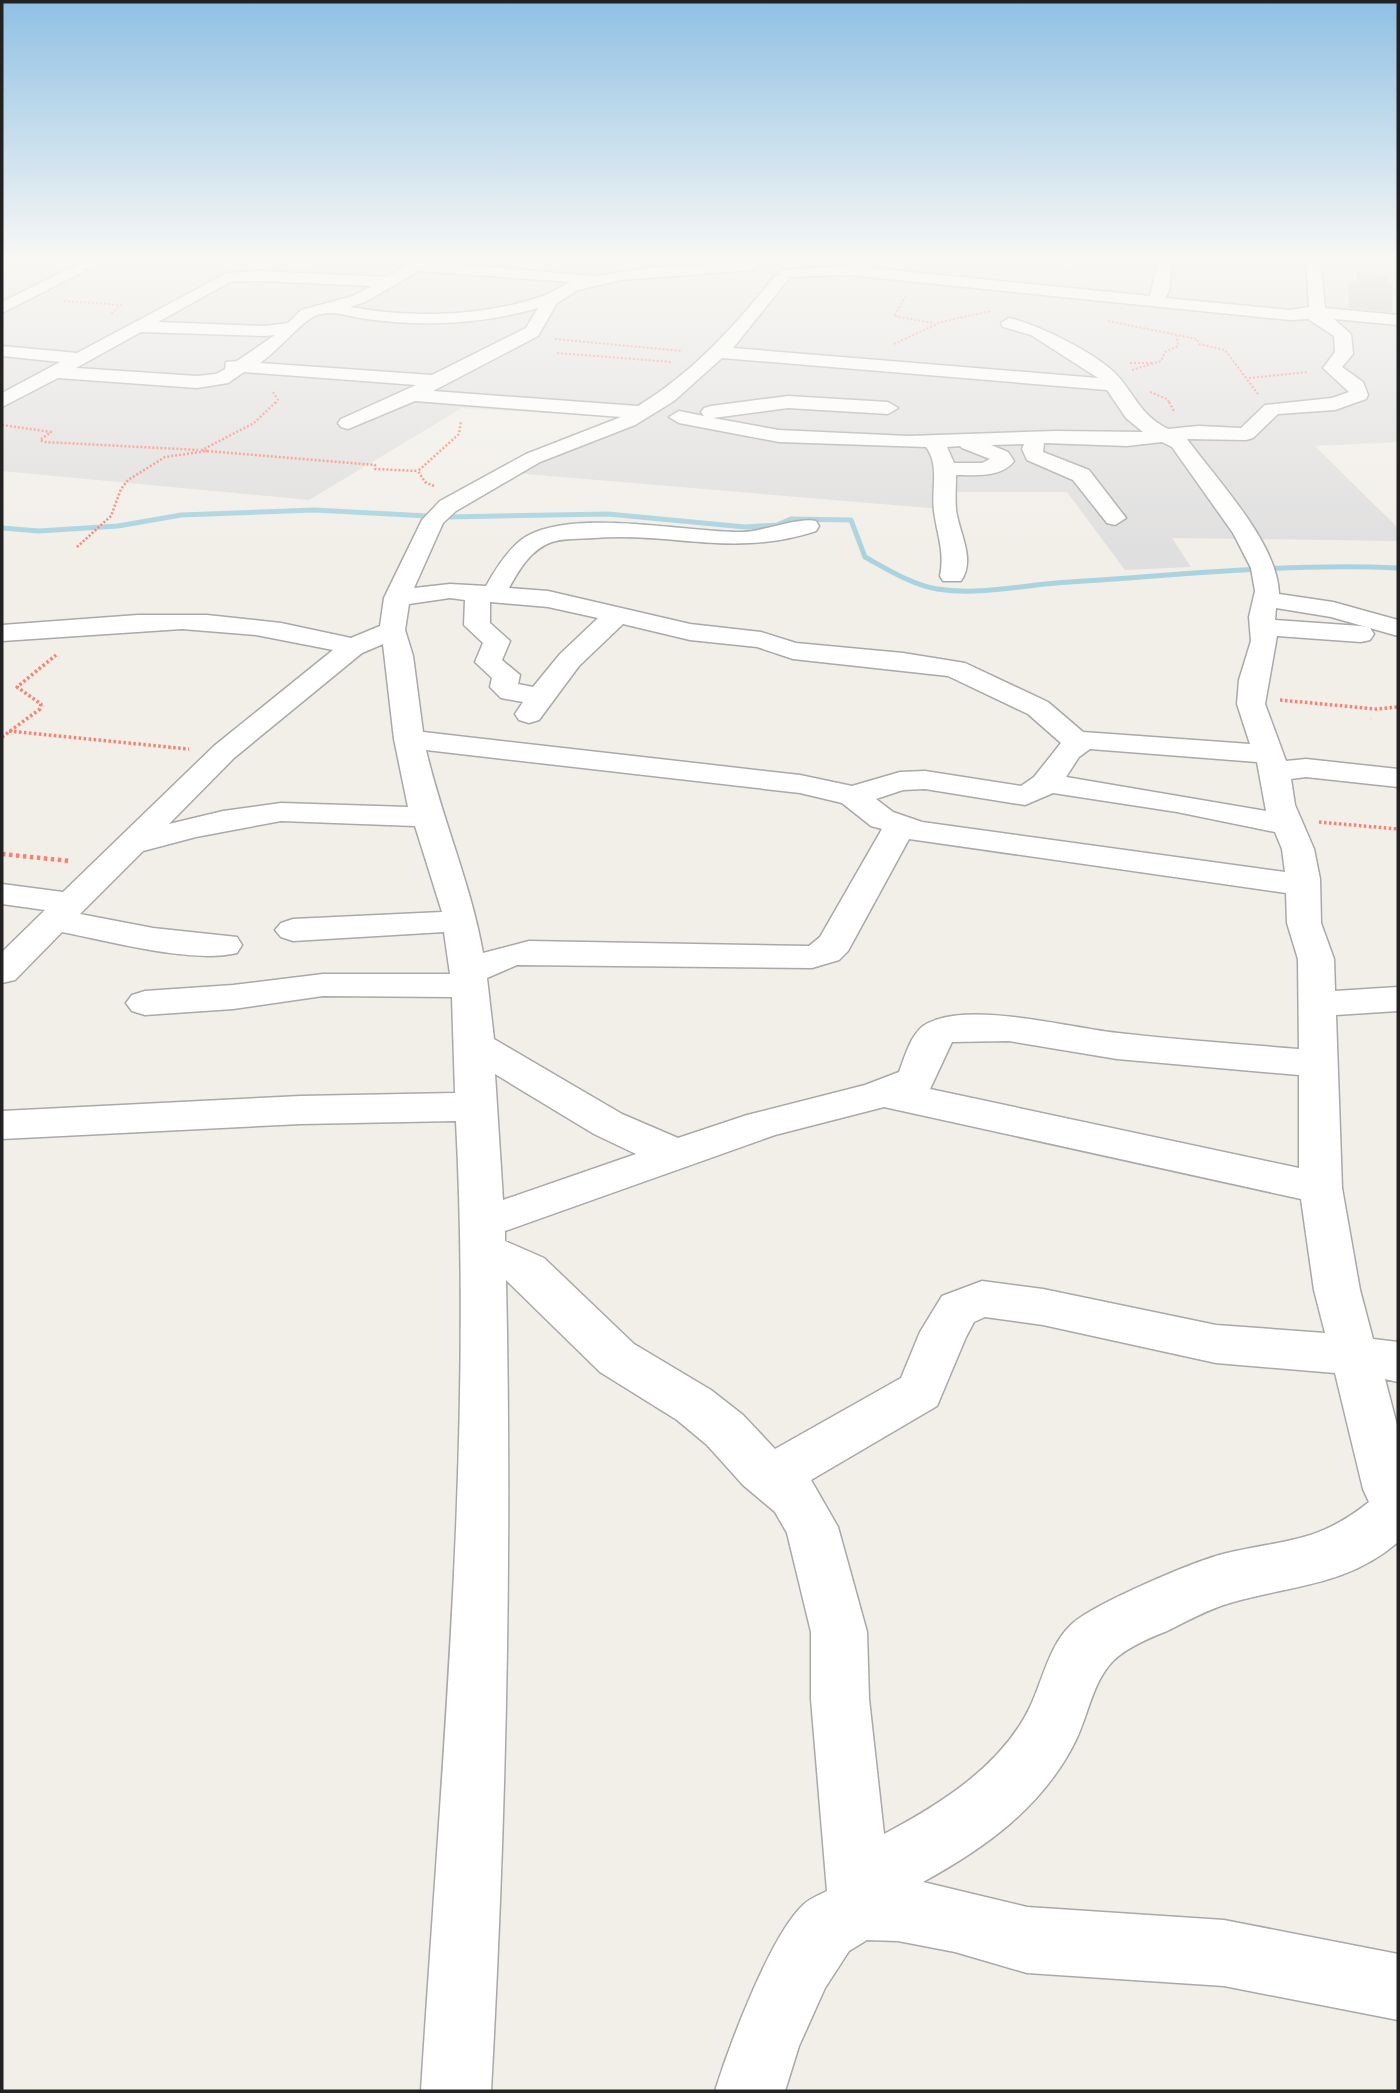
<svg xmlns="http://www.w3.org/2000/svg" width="1400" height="2093" font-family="Cabin,sans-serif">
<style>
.residential{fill:#e0dfdf}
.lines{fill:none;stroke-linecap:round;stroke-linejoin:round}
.stream{stroke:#aad3df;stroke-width:5}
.building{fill:#c7bfb8}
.minor-casing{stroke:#a9a9a9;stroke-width:3}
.path-far3{stroke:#fa8072;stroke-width:2;stroke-dasharray:2 2;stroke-linecap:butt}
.path-far2{stroke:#fa8072;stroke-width:2.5;stroke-dasharray:2 2;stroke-linecap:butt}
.path-far1{stroke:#fa8072;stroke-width:3.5;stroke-dasharray:2.5 2.5;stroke-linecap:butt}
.path{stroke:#fa8072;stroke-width:4.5;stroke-dasharray:3.5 3.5;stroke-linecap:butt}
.minor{fill:#fff;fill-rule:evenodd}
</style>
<rect width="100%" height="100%" fill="#f2efe9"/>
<polygon class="residential" points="2,257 1398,257 1398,442 1315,446 1398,528 1398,541 1172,538 1191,567 1125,570 1067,492 941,492 941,509 514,473 616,417 462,408 309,500 2,471"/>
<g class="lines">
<path class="stream" d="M2,528L39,531L118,526L181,515L314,510L447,517L608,514L745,527L777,525L791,519L851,520L865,557C887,569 912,585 937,589C982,596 1026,584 1070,582C1179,575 1288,563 1398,568"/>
</g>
<polygon class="building" points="1356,272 1387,275 1387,282 1393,282 1392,312 1349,308 1348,282 1359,283"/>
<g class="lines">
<g class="minor-casing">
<g id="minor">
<polygon points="92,257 112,257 2,313 2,302"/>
<path d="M416,257H432L428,262L595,276L649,268L757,262L760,265L752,270L621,280L578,290L557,303L538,336L433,391L638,406C696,371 738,322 780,270L847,266L865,257H881L870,268L1150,296L1159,257H1173L1169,291L1165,298L1290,310L1309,307L1306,257H1320L1325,308L1398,315V325L1334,319L1351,334L1353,354L1342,367L1363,382L1368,395L1366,399L1335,410L1278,414L1253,438L1246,440L1187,439C1216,479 1278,543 1279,594L1333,602L1398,620V636L1331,617L1276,608L1275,620L1361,626L1370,628L1374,634L1370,640L1361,642L1277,636L1265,704L1286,761L1306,759L1398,769V787L1306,777L1291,779L1295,805L1314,849L1320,879L1321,923L1334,959L1335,991L1398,987V1011L1336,1015L1342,1188L1360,1290L1373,1339L1398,1342V1382L1385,1379L1398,1429V1542C1347,1586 1292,1585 1230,1603C1209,1609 1187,1621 1167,1631C1149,1638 1125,1648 1112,1662C1091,1685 1088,1718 1074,1744C1041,1808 985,1848 923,1882L1027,1907L1224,1920L1398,1954V2020L1224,1986L1027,1973L955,1952L898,1941L867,1940L849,1951L825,1988L799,2046L785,2091H715C729,2046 770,1936 803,1905C809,1899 819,1895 827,1891L811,1699V1632L787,1533L775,1512L743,1485L707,1445L677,1420L600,1372L506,1280C512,1550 506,1821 491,2091H421C441,1769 473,1445 456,1121L301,1124L2,1139V1111L301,1096L455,1093L452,997L323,996L233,1009L145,1015L132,1011L126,1003L132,995L145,991L233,985L323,974H450L444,932L293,941L281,937L275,930L281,923L293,919L442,912L415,826L281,821L196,837L143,851L80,914L153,928L237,937L242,945L237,953C192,964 109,941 62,932L15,980L2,983V952L45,910L2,904V884L63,892L214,746L333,650L256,635L182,629L2,641V625L138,615H207L281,623L351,638L380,626L384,598L422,520L440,501L526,454L621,417L415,401L348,429L341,427L338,423L341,419L416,385L244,372L228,383L197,388L58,378L2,407V393L60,362L2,356V346L77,353L227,273L259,271L388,277ZM419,271L571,282C561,286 552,293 543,296C482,317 413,318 350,307L365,302ZM847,275L1290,320L1308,319L1334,336L1335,352L1323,368L1349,392L1332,398L1265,405L1241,428L1198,426L1168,429C1138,414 1135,393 1114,372C1091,351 1039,325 1009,318L1001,323L1003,327L1031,335L1098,378L733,348L790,277ZM259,281L372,286L353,296L301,310L288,323L265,326L158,322L230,282ZM538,308L526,328L432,375L260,363C279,350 296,327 313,317C330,308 349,317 366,319C424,327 482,324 538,308ZM141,332L265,336L275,335L237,361L226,362L225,369L216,374L197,376L76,368ZM722,358L1107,390L1126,418L1143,432L1055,431L908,436L779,430L713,418L788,408L888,414L898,408L888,402L788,396L711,406L704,408L701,412L704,416L679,411L669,417L679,423L779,442L926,447C940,465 931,490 934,511C937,535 945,551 940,576L943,581H961C976,559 959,533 956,510C955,498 956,487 956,475C974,475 1002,478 1014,461L1008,452L991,445L1024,444L1022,449L1027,460L1073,480L1107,523L1115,525L1126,518L1089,470L1043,452L1044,443L1127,446L1162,442L1172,447L1233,533L1251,568L1255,591L1249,617L1251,641L1239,680L1237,704L1250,744L1083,732L1048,702L965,663L903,653L796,643L761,632L690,624L548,591L509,588C519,570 531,549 552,542C564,538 580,539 594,538C676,532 733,558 816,531L819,526L816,521C800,517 764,531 743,532C687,533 567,506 521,540C506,552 495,570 486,586L450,584L414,588L443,523L456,511L540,462L635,425L674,401ZM960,446L962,448L990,459L982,463H954L947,447ZM450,598L465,600L464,625L483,643L475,662L492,678L490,687L501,698L523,702L515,714L519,720L529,723L539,720L579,666L623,624L690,640L757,647L793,659L948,676L1028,714L1061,743L1034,777L1021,786L925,771L900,772L852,786L800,775L423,732L413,656L405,630L409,604ZM490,602L548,607L598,618L560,654L533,687L518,684L520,675L502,660L510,641L490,623ZM383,644L394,739L408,807L281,803L223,811L169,824L234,758L362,653ZM1090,749L1257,762L1266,811L1066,777L1079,757ZM426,750L800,793L842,803L871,826L882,829L820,937L809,946L529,941L483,953C471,884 442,819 426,750ZM925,789L1025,805L1053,793L1177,812L1275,832L1282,849L1285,872L922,822L893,812L876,799L903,790ZM909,839L1286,893L1287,923L1298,959L1299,1049C1239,1044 1178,1040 1118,1033C1069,1028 972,1001 928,1023C911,1031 905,1057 899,1072L865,1085L747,1115L678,1138L622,1114L494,1039L487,978L517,965L812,968L839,960L848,951ZM1009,1041L1117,1059L1299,1075V1168L930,1089L952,1042ZM495,1074L594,1134L636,1154L503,1200ZM884,1107L1301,1199L1314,1290L1325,1333L1216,1325L1043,1289L982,1281L942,1296L920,1332L901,1378L775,1449L743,1415L711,1390L634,1344L544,1258L505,1241V1231L775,1135ZM985,1317L1043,1325L1216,1363L1335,1373L1363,1489L1369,1502C1318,1543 1287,1539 1227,1553C1196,1560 1096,1603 1073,1623C1049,1644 1043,1680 1030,1707C1002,1766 939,1805 884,1834L869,1699L867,1632L838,1527L811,1480L937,1406L966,1337L974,1322Z"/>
</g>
</g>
<g class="path-far3">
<polyline points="178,257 206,264"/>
<polyline points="2,259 43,261"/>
<polyline points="1189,267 1268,264 1291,258"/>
<polyline points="1068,272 1077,259"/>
<polyline points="906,296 894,316 933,323"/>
<polyline points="64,301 121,305 111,314"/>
<polyline points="1108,321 1197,339 1199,344 1225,350 1258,394"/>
<polyline points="555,339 682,351"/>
<polyline points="894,344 941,322 991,311"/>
<polyline points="557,353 672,362"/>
<polyline points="1130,363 1152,363"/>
<polyline points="1132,370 1161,361 1165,352 1178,346 1177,336"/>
<polyline points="1249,378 1308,372"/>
<polyline points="273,392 278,400 275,404"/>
<polyline points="1150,392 1167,399 1170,404"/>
</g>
<g class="path-far2">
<polyline points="1169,402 1174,411"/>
<polyline points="2,425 51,432 40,440 45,442 198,450"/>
<polyline points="207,451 375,465 375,469 418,471"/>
<polyline points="434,486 425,482 418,471 459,434 461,421"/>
<polyline points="77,547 111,516 121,489 128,480 165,457 207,451 202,450 254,423 276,402"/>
</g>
<g class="path-far1">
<polyline points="1280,700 1376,709 1398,707"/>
<polyline points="9,731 189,749"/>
<polyline points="2,737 40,709 41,704 17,687 56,655"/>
<polyline points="1319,822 1398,829"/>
</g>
<polyline class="path" points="2,854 70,861"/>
<use href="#minor" class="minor"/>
</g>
<linearGradient id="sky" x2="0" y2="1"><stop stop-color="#8fc0e4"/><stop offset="0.47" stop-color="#f9f8f5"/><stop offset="1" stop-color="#f9f8f5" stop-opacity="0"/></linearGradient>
<rect width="1400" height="550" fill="url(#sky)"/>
<rect width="1400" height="2093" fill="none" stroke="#222222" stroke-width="7"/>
</svg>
